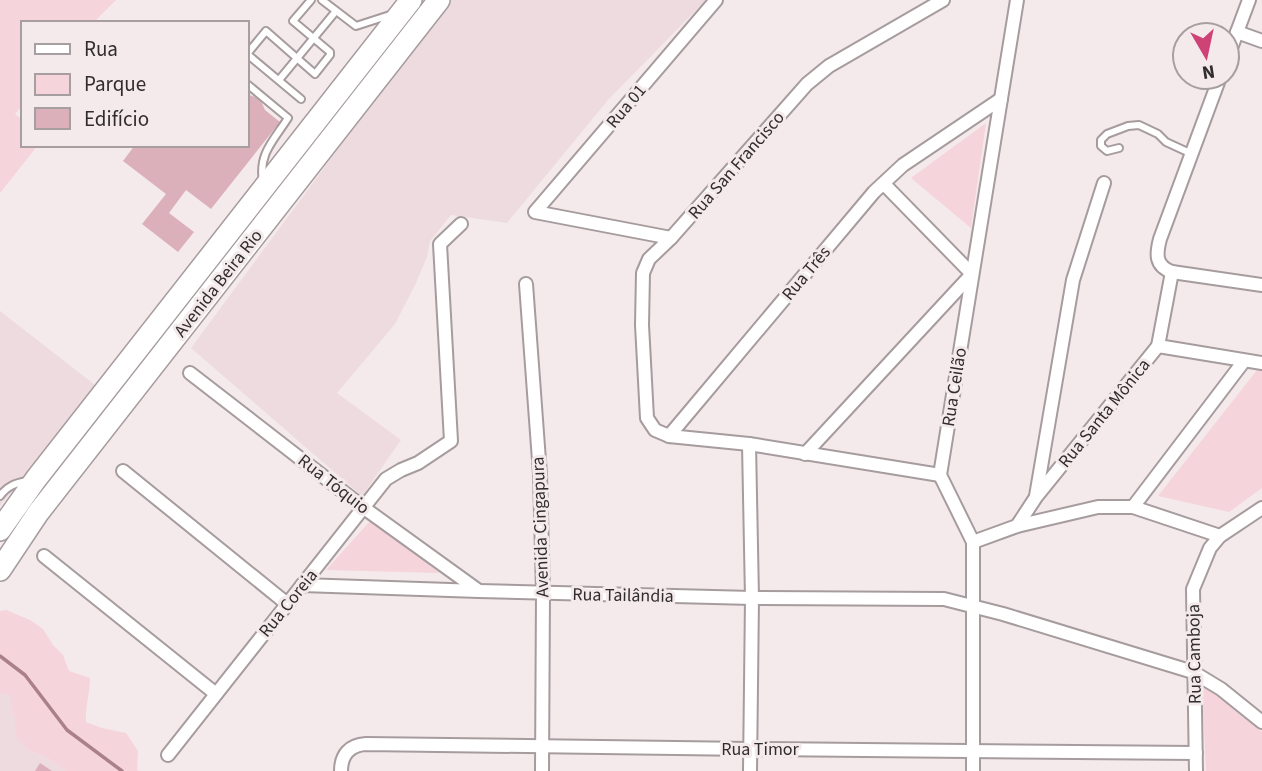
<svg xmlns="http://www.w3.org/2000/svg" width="1262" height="771" font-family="'Source Sans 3',sans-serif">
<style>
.built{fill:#eedbdf}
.green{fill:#f6d4dc}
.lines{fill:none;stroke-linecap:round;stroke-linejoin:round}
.stream{stroke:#aa818b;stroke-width:3.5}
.building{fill:#dcb0bb}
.service-casing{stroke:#a69c9e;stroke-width:10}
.minor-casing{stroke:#a69c9e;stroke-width:16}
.primary-casing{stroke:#a69c9e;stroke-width:24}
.service{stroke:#fff;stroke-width:6}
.minor{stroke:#fff;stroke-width:12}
.primary{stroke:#fff;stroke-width:21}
.labels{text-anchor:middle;stroke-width:6;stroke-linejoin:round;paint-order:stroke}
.street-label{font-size:18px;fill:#312d2e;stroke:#f4eaec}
</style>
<rect width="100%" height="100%" fill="#f4eaec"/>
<g class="built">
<polygon points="448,0 706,0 608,100 507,223 451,215 430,241 427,257 415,285 395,324 337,393 401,440 362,496 191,348"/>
<polygon points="0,311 95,385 0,506"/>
<polygon points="0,694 11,695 11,707 15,718 15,730 29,751 45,756 66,771 0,771"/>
</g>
<g class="green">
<polygon points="0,0 116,0 93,23 23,23 23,105 15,114 23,120 23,145 38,145 0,193"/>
<polygon points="986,123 971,228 911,178"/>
<polygon points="1257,370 1262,371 1262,488 1229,512 1158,496"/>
<polygon points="371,520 440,573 326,570"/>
<path d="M6,610L30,620L43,629L53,645L63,655L69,671L90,678C90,693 85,707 86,722L102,728L126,733L138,751L137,770L140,771H66L45,756L29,751L17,738L15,730V718L11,707V695L0,694V611Z"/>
<polygon points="1202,687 1213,693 1262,732 1262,771 1206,771"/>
</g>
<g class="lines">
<polyline class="stream" points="0,656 25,675 67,730 122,771"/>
</g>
<g class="building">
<polygon points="247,94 260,99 265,110 280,122 211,209 186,190 169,213 194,232 178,252 142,224 166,194 123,161 135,145 247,145"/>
<polygon points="40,763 52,771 35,771"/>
</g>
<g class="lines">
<g class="service-casing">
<g id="service">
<polyline points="322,0 356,26 390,15"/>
<polyline points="247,54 266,31 315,74 330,55 330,52 293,21 311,0"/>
<polyline points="247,54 301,99"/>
<polyline points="279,80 336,11"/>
<path d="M247,84L288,118C274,140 258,154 263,181"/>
<polyline points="1119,148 1107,151 1101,146 1101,140 1107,134 1128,126 1139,125 1158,134 1166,142 1192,154"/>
<path d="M0,496C7,486 16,483 27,481"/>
</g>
</g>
<g class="minor-casing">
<g id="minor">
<polyline points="943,0 829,66 807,84 671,238 649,259 643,273 642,325 647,418 655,430 669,436 874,192 903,165 1001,99"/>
<polyline points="1237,32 1262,41"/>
<polyline points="1227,59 1249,0"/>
<path d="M1220,77L1160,239C1156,254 1155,266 1172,272L1262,285"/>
<polyline points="671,238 535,212 716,0"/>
<polyline points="526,284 540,474 543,593 542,771"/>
<polyline points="1158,346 1172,272"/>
<polyline points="190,373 364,508 479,591"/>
<polyline points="669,436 749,444 940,475"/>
<polyline points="749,444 752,598 750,771"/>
<polyline points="805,454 972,274 884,184"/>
<polyline points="123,471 286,603"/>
<polyline points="1036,496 1073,280 1104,183"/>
<polyline points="1133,507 1244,361"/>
<polyline points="1017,526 1036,497 1158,346 1262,363"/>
<polyline points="973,542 1017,526 1098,507 1133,507 1220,536"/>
<polyline points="44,556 216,694"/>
<polyline points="302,585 479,591 752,598 944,599 1003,614 1193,672 1221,689 1262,722"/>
<polyline points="168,755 386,479 401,470 418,463 451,441 440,244 461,224"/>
<path d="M341,771C341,755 349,745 366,744L750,749L1196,753"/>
<polyline points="973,771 973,542 940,475 1017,0"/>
<polyline points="1196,771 1193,589 1210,548 1220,536 1262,508"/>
</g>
</g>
<g class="primary-casing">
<g id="primary">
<polyline points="0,530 36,479 411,0"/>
<polyline points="0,570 38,513 439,0"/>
</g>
</g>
<use href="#service" class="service"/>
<use href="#minor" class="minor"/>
<use href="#primary" class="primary"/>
</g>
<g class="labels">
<g class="street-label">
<text transform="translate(626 106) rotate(-50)" y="6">Rua 01</text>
<text transform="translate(736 165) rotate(-49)" y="6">Rua San Francisco</text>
<text transform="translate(806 273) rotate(-50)" y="6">Rua Três</text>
<text transform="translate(218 283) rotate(-52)" y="6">Avenida Beira Rio</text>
<text transform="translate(954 387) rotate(-81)" y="6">Rua Ceilão</text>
<text transform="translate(1104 413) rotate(-51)" y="6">Rua Santa Mônica</text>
<text transform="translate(334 484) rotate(38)" y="6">Rua Tóquio</text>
<text transform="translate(540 527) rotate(-92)" y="6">Avenida Cingapura</text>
<text transform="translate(623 595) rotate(1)" y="6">Rua Tailândia</text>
<text transform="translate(288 603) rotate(-51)" y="6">Rua Coreia</text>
<text transform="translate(1194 654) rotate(-91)" y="6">Rua Camboja</text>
<text x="760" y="755">Rua Timor</text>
</g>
</g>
<rect x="21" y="21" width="228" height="126" fill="#f4eaec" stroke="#a69ea0" stroke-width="2"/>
<rect x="35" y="44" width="35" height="10" fill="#ffffff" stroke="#a69ea0" stroke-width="2"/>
<text x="84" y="56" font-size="21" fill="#312d2e">Rua</text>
<rect x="35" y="74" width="35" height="21" fill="#f6d4dc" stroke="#a69ea0" stroke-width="2"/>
<text x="84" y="91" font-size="21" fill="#312d2e">Parque</text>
<rect x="35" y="108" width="35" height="21" fill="#dcb0bb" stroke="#a69ea0" stroke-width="2"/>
<text x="84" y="126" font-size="21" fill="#312d2e">Edifício</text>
<g transform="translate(1206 56) rotate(171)"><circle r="33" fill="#f4eaec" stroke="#a69ea0" stroke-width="2"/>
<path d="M0-5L12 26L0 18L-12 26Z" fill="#ce4275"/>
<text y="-10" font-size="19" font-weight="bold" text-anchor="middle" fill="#312d2e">N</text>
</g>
</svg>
